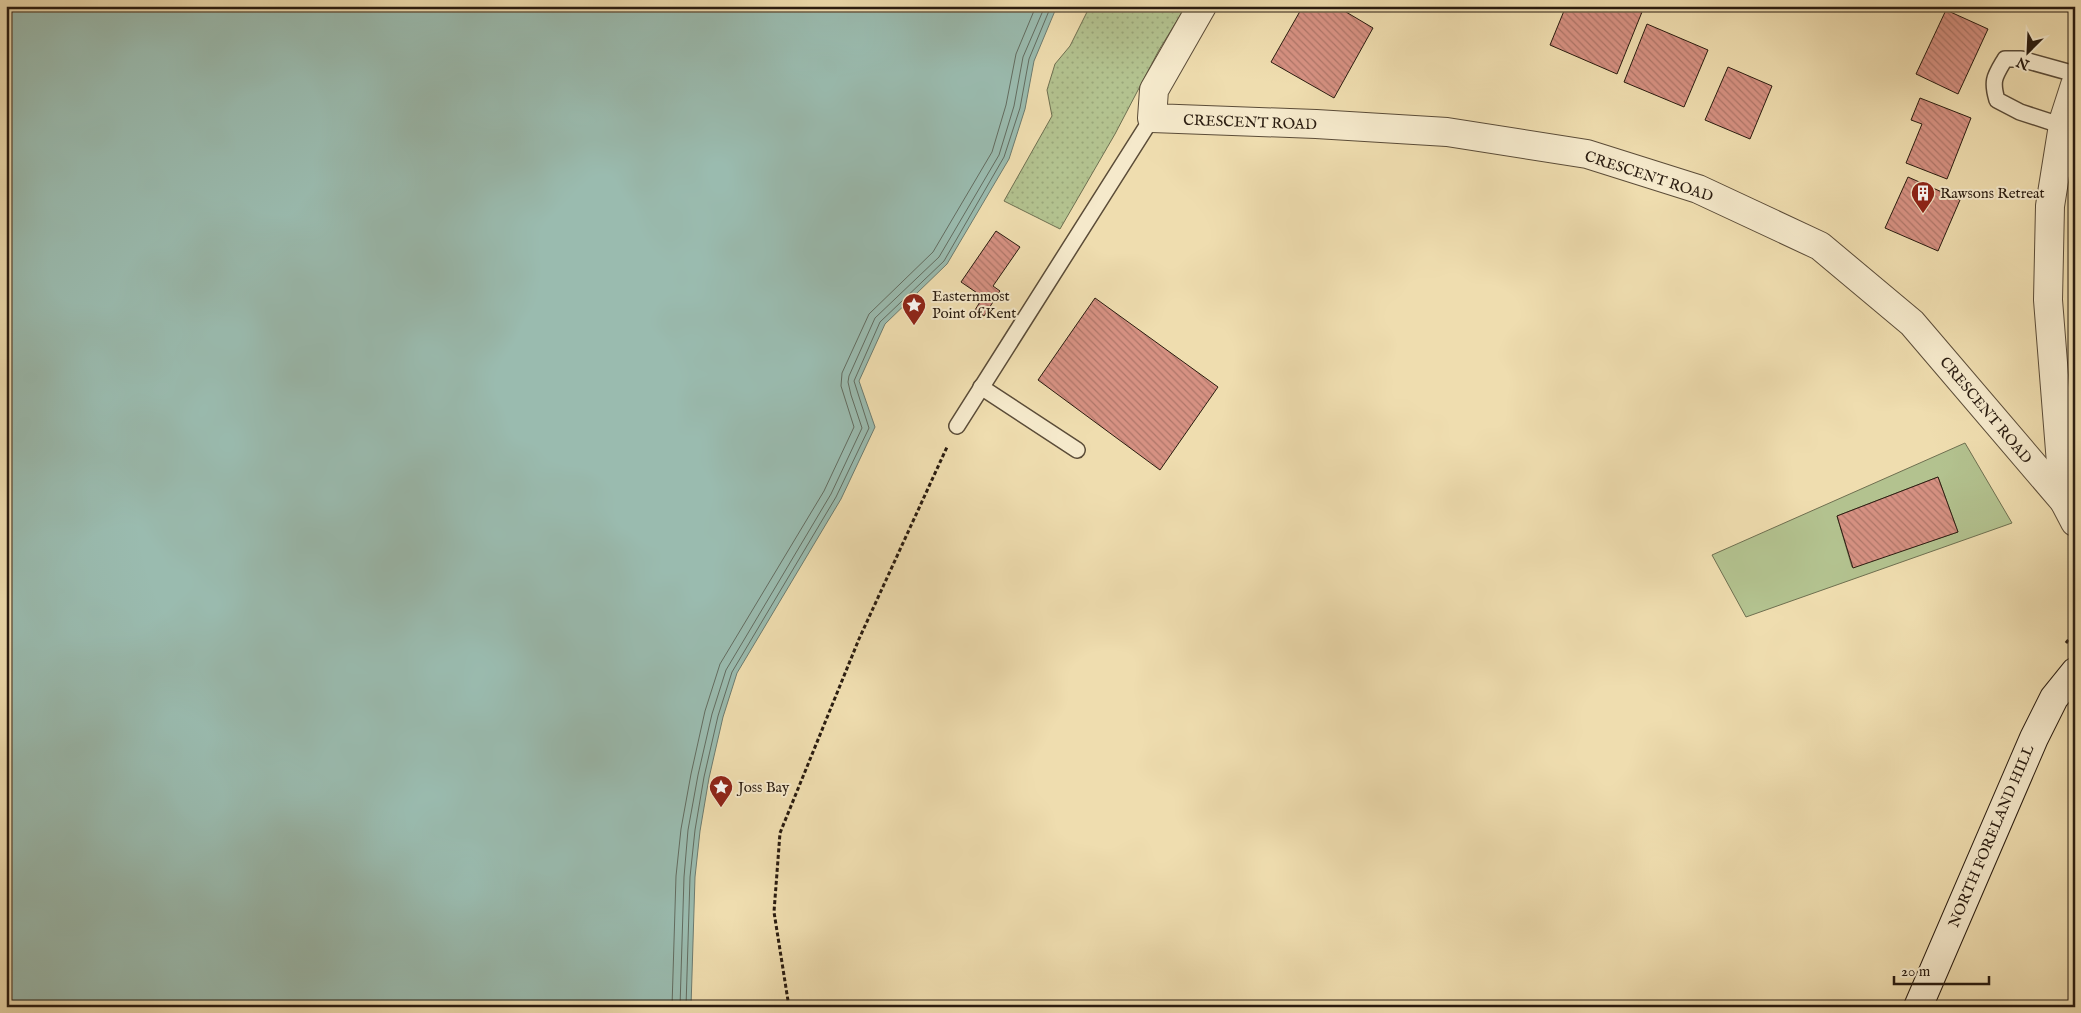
<svg xmlns="http://www.w3.org/2000/svg" width="2081" height="1013" font-family="'IM FELL English',serif">
<style>
.grass{fill:url(#grass-dots);stroke:#6e6f50}
.garden{fill:#b3c28f;stroke:#6e6f50;fill-rule:evenodd}
.water{fill:#9abbaf;stroke:#6d7b6f}
.lines{fill:none;stroke-linecap:round;stroke-linejoin:round}
.shore{stroke:#626c60;stroke-width:1}
.building{fill:url(#building-back-hatch);stroke:#2a1c10}
.service-casing{stroke:#5b4c38;stroke-width:18}
.minor-casing{stroke:#5b4c38;stroke-width:30}
.secondary-casing{stroke:#2a1c10;stroke-width:30}
.path{stroke:#2a1c10;stroke-width:3;stroke-dasharray:4 2.5;stroke-linecap:butt}
.service{stroke:#f5e9cb;stroke-width:15}
.minor{stroke:#f5e9cb;stroke-width:28}
.secondary{stroke:#f5e9cb;stroke-width:28}
.labels{text-anchor:middle;stroke-width:4;stroke-linejoin:round;paint-order:stroke}
.street-label{font-size:15px;fill:#2a1c10;stroke:#f5e9cb}
.poi-label{font-size:15px;fill:#2a1c10;stroke:#f5e9cb;text-anchor:start}
</style>
<defs>
<pattern id="grass-dots" width="8" height="8" patternUnits="userSpaceOnUse" patternTransform="scale(1.25)"><rect width="8" height="8" fill="#b3c28f"/><path d="M2 2h.1M6 6h.1" fill="none" stroke="#9aa67a" stroke-width="1.8" stroke-linecap="round"/></pattern>
<pattern id="building-back-hatch" width="6" height="6" patternUnits="userSpaceOnUse" patternTransform="scale(1.25)"><rect width="6" height="6" fill="#d69182"/><path d="M-1 5l2 2M0 0l6 6M5-1l2 2" fill="none" stroke="#ae7669"/></pattern>
</defs>
<rect width="100%" height="100%" fill="#efddaf"/>
<filter id="stains"><feTurbulence type="fractalNoise" baseFrequency=".004" numOctaves="4"/><feColorMatrix values="0 0 0 0 .2 0 0 0 0 .09 0 0 0 0 .02 0 0 0 .5 -.17"/></filter>
<radialGradient id="worn" r=".72"><stop offset=".6" stop-color="#630" stop-opacity="0"/><stop offset="1" stop-color="#630" stop-opacity=".3"/></radialGradient>
<polygon class="grass" points="1090,6 1186,6 1159,50 1115,134 1060,229 1004,201 1052,116 1047,90 1055,64 1070,46"/>
<path class="garden" d="M1965,443L2012,523L1746,617L1712,555ZM1938,477L1958,532L1852,567L1837,516Z"/>
<polygon class="water" points="6,6 1057,6 1034,61 1025,109 1009,159 947,264 885,324 859,381 875,427 841,499 737,673 723,717 709,778 700,831 695,877 691,1007 6,1007"/>
<g class="lines">
<g class="shore">
<polyline points="672,1007 676,876 681,829 691,774 705,711 720,664 824,491 854,427 841,386 842,373 869,314 933,252 992,152 1006,105 1016,54 1036,6"/>
<polyline points="680,1007 684,877 688,830 698,775 712,714 726,670 831,494 862,428 851,395 848,382 849,376 875,318 939,257 999,155 1014,106 1023,57 1045,6"/>
<polyline points="686,1007 690,877 695,830 704,777 718,716 732,672 836,497 869,428 854,381 880,322 944,261 1004,157 1020,108 1029,59 1051,6"/>
</g>
</g>
<g class="building">
<polygon points="1303,6 1336,6 1373,28 1334,98 1271,62"/>
<polygon points="1566,6 1582,10 1584,6 1644,7 1617,74 1550,45"/>
<polygon points="1959,6 1972,6 1970,11"/>
<polygon points="1946,10 1988,29 1958,94 1916,74"/>
<polygon points="1647,24 1708,50 1684,107 1624,82"/>
<polygon points="1728,67 1772,86 1750,139 1705,120"/>
<polygon points="1920,98 1971,118 1947,179 1906,163 1922,124 1911,120"/>
<polygon points="1908,177 1960,200 1938,251 1885,228"/>
<polygon points="996,231 1020,247 993,286 1000,291 984,316 975,310 983,297 961,282"/>
<polygon points="1095,298 1218,387 1160,470 1038,380"/>
<polygon points="1938,477 1958,532 1853,568 1837,516"/>
</g>
<g class="lines">
<g class="service-casing">
<g id="service">
<path d="M2063,126L2020,112L1997,100C1991,80 1995,76 2005,59H2021L2075,74"/>
<polyline points="981,387 1077,450"/>
<polyline points="957,426 1152,118"/>
</g>
</g>
<g class="minor-casing">
<g id="minor">
<polyline points="1202,6 1154,90 1152,118 1316,124 1447,132 1587,154 1698,189 1820,246 1912,323 2064,501 2075,522"/>
<polyline points="2064,501 2048,300 2050,206 2064,119 2075,85"/>
</g>
</g>
<g class="secondary-casing">
<polyline id="secondary" points="1918,1007 2034,738 2054,698 2075,672"/>
</g>
<g class="path">
<polyline points="2066,643 2075,631"/>
<polyline points="789,1007 774,912 780,833 859,639 947,447"/>
</g>
<use href="#service" class="service"/>
<use href="#minor" class="minor"/>
<use href="#secondary" class="secondary"/>
</g>
<defs>
<g id="building-pin" transform="scale(1.25)"><path d="M0 17L-7.5 6A9.5 9.5 0 1 1 7.5 6Z" fill="#8f2418" stroke="#f5e9cb"/><path d="M-4-6H4V6H1V3H-1V6H-4ZM-2.5-4.3h1.7v1.8h-1.7ZM.8-4.3h1.7v1.8H.8ZM-2.5-1h1.7V.8h-1.7ZM.8-1h1.7V.8H.8Z" fill="#fff"/></g>
<g id="sight-pin" transform="scale(1.25)"><path d="M0 17L-7.5 6A9.5 9.5 0 1 1 7.5 6Z" fill="#8f2418" stroke="#f5e9cb"/><path d="M0-6L1.8-2.2L6-1.7L2.9 1.2L3.7 5.4L0 3.3L-3.7 5.4L-2.9 1.2L-6-1.7L-1.8-2.2Z" fill="#fff"/></g>
</defs>
<g fill-rule="evenodd">
<use href="#building-pin" x="1923" y="193"/>
<use href="#sight-pin" x="914" y="305"/>
<use href="#sight-pin" x="721" y="787"/>
</g>
<g class="labels">
<g class="street-label">
<text transform="translate(1250 122) rotate(2)" y="5">CRESCENT ROAD</text>
<text transform="translate(1649 176) rotate(18)" y="5">CRESCENT ROAD</text>
<text transform="translate(1986 410) rotate(50)" y="5">CRESCENT ROAD</text>
<text transform="translate(1991 836) rotate(-67)" y="5">NORTH FORELAND HILL</text>
</g>
<g class="poi-label">
<text x="1940" y="198">Rawsons Retreat</text>
<text x="932" y="301">Easternmost<tspan x="932" dy="17">Point of Kent</tspan></text>
<text x="738" y="792">Joss Bay</text>
</g>
</g>
<rect width="2081" height="1013" fill="none" stroke="#efddaf" stroke-width="25"/>
<rect x="8" y="8" width="2066" height="998" fill="none" stroke="#2a1c10" stroke-width="2.5"/>
<rect x="12" y="12" width="2056" height="988" fill="none" stroke="#2a1c10"/>
<g transform="translate(2028 52) rotate(204)" stroke="#f5e9cb" stroke-width="4" paint-order="stroke">
<path d="M0-4L9 19L0 12L-9 19Z" fill="#2a1c10"/>
<text y="-8" font-size="14" font-weight="bold" text-anchor="middle" fill="#2a1c10">N</text>
</g>
<path d="M1894 976v8h95v-8" fill="none" stroke="#2a1c10" stroke-width="2.5"/>
<text x="1901" y="976" font-size="15" fill="#2a1c10" stroke="#f5e9cb" stroke-width="4" paint-order="stroke">20 m</text>
<rect width="100%" height="100%" filter="url(#stains)"/>
<rect width="100%" height="100%" fill="url(#worn)"/>
</svg>
